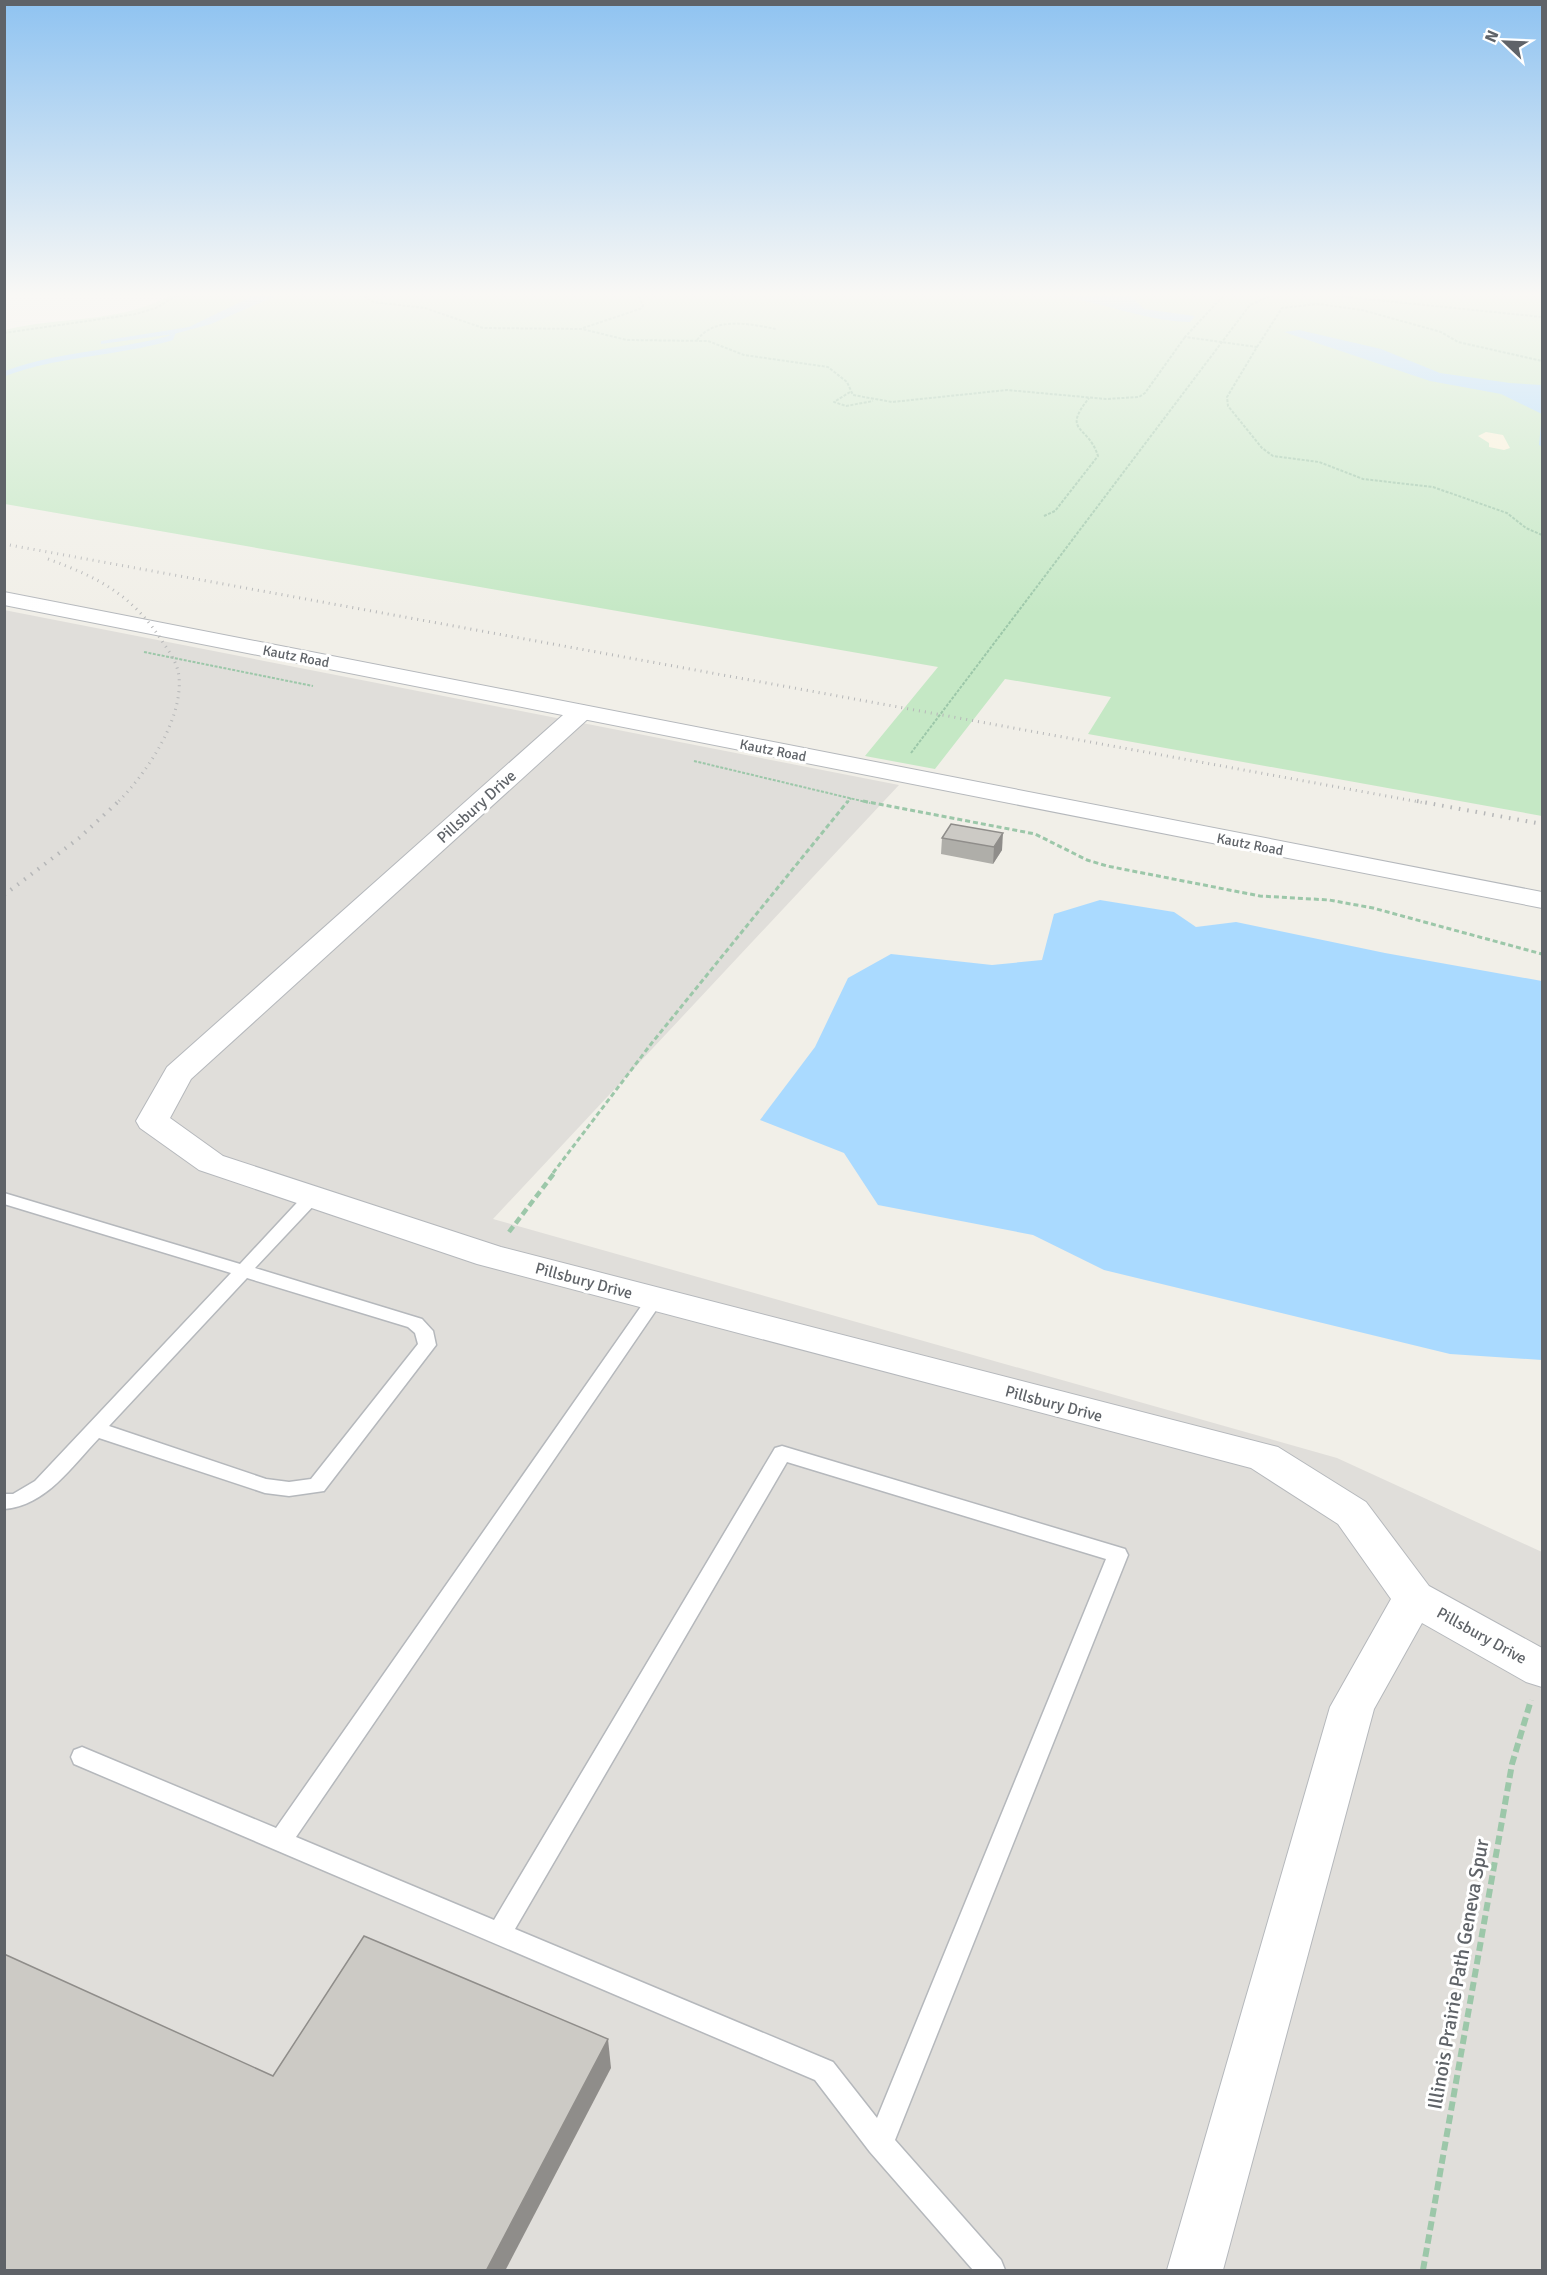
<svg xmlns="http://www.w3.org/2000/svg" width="1547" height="2275" font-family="Signika,sans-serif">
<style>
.industrial{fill:#e0deda}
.green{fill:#c5e8c5}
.sand{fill:#fbf3d9}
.water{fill:#aadaff}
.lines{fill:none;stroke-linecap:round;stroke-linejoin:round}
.stream{stroke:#aadaff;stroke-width:5}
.service-casing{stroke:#b5b8bc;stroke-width:3}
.minor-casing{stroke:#b5b8bc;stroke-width:2}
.tertiary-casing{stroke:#b5b8bc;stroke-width:2}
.path-far3{stroke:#9cc7a9;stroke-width:2;stroke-dasharray:3 1.5;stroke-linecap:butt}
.path-far2{stroke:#9cc7a9;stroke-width:3;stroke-dasharray:5 3;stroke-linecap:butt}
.path-far1{stroke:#9cc7a9;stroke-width:4.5;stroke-dasharray:7 4;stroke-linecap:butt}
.path{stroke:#9cc7a9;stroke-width:6;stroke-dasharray:9 4.5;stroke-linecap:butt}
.service{fill:#fff;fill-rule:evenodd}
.minor{fill:#fff;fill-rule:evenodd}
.tertiary{fill:#fff;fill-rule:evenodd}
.rail-far1{stroke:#b6b7b8;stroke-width:3;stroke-dasharray:1 5;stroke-linecap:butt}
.rail{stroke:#b6b7b8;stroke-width:4;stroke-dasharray:1.5 7;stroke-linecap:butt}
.wall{fill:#afaea9}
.shaded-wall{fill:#8f8d8a}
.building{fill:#cccac5;stroke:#8f8d8a;stroke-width:1.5}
.labels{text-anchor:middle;stroke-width:6;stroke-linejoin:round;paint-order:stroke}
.far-street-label{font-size:14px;fill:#5f6368;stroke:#fff}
.street-label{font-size:16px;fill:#5f6368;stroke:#fff}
.near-street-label{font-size:20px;fill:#5f6368;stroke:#fff}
</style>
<rect width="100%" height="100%" fill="#f1efe8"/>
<polygon class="industrial" points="4,610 899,785 493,1219 1337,1458 1542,1552 1542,2270 5,2270"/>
<path class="green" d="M169,296H1542V816L1088,734L1111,697L1005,679L935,769L865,756L938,667L5,504V330C60,316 117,324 169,296Z"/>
<polygon class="sand" points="1486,432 1503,435 1510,448 1504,450 1489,447 1489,443 1478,436"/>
<g class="water">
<polygon points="253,296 276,296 211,324 174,334 101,344 101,341 189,327"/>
<path d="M1046,296H1131L1144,309L1195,316L1190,322C1140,321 1096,298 1046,296Z"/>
<polygon points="1299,330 1381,349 1440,373 1510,383 1542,385 1542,447 1539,445 1542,414 1501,394 1430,381 1284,332"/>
<polygon points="1100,900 1174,912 1196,927 1236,922 1385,953 1542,981 1542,1360 1450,1354 1104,1270 1033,1235 878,1205 844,1153 760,1120 815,1047 848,978 891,954 992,965 1042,960 1054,914"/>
</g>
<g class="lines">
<path class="stream" d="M4,374C58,353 116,354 171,338L173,333"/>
<g class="service-casing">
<g id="service">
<path d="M312,1192L321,1197L318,1201L255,1268L422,1319L433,1331L436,1345L324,1491L289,1496L265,1493L99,1438C72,1466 46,1506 4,1509V1494H13L35,1481L231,1273L4,1204V1193L240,1264L306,1193ZM247,1278L408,1327L415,1333L418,1344L311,1479L289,1482L266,1479L109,1426Z"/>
<path d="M655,1293L661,1295L664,1299L661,1303L296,1837L494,1920L775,1448L782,1446L1125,1549L1128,1555L895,2140L1001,2260L1005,2270H973L870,2152L815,2080L74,1764L71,1757L74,1750L82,1747L276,1828L649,1295ZM787,1462L1106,1559L877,2118L833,2062L515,1929Z"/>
</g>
</g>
<g class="minor-casing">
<polygon id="minor" points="581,705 590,707 593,712 590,717 191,1079 170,1118 223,1156 501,1247 1278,1447 1366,1502 1429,1586 1542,1648 1542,1687 1526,1682 1422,1623 1374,1709 1223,2270 1167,2270 1330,1707 1391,1599 1338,1524 1251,1468 477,1264 199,1170 140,1128 136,1121 167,1067 572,707"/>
</g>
<g class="tertiary-casing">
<polygon id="tertiary" points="4,592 1542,892 1542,908 4,605"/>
</g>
<g class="path-far3">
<polyline points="364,296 373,302 425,308 483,328 582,329 627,340 708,341 744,355 828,367 847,382 853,395 892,402 1007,390 1106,399 1139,397 1145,393 1185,337"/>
<polyline points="1223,296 1185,337 1257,347 1227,397 1228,406 1262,448 1273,456 1319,462 1363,479 1433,487 1507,513 1526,528 1542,535"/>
<polyline points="1337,296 1542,317"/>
<polyline points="583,328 640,309 643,306 639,296"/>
<polyline points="4,333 136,314 156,308 176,296"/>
<path d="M697,340C715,316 750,324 776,329"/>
<polyline points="1257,347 1282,308 1318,304 1362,310 1441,332 1458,342 1542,361"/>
<polyline points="850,392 834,402 846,406 873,401"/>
<path d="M1044,516L1055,511L1098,456C1088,424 1061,433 1089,398"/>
<polyline points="144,652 313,686"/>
<polyline points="911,753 1250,305 1270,296"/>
<polyline points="694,761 870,803"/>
<polyline points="847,803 851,798"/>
</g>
<g class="path-far2">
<polyline points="863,801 1035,834 1087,860 1107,866 1260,896 1329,900 1373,908 1542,954"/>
<polyline points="553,1173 651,1044 848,801"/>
</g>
<polyline class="path-far1" points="509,1232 555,1172"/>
<polyline class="path" points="1423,2270 1512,1764 1531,1700"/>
<use href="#service" class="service"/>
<use href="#minor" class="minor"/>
<use href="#tertiary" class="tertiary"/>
<g class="rail-far1">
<polyline points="4,544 1425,803"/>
<path d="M48,559C100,578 134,596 164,644C171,654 178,665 179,677C183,720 146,774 117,803"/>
</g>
<g class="rail">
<polyline points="1417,801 1542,824"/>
<polyline points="4,895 79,838 119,801"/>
</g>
</g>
<polygon class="wall" points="951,824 1002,850 993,864 941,854 942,838"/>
<g class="shaded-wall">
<polygon points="1003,833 1002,850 993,864 994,847"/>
<polygon points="608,2039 611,2068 505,2271 486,2271"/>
</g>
<g class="building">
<polygon points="951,824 1003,833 994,847 942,838"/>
<polygon points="364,1936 608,2039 486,2271 4,2271 4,1954 273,2076"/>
</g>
<linearGradient id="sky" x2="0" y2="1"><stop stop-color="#8fc3f1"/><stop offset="0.48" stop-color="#f9f8f5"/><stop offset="1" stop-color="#f9f8f5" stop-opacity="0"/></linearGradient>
<rect width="1547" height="614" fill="url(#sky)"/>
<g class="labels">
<g class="far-street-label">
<text transform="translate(296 656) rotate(11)" y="5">Kautz Road</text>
<text transform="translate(773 750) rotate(11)" y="5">Kautz Road</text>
<text transform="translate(1250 844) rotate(11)" y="5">Kautz Road</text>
</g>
<g class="street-label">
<text transform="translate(476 806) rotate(-42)" y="6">Pillsbury Drive</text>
<text transform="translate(584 1280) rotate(15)" y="6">Pillsbury Drive</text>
<text transform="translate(1054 1403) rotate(15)" y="6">Pillsbury Drive</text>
<text transform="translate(1482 1635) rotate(29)" y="6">Pillsbury Drive</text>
</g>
<g class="near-street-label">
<text transform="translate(1458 1974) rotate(-80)" y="7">Illinois Prairie Path Geneva Spur</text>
</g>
</g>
<rect width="1547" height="2275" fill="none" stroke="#5f6368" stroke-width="12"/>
<g transform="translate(1505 42) rotate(293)" stroke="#ffffff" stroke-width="4.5" paint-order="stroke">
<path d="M0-4.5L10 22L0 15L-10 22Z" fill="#5f6368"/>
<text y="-9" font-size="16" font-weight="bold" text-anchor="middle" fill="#5f6368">N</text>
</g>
</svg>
